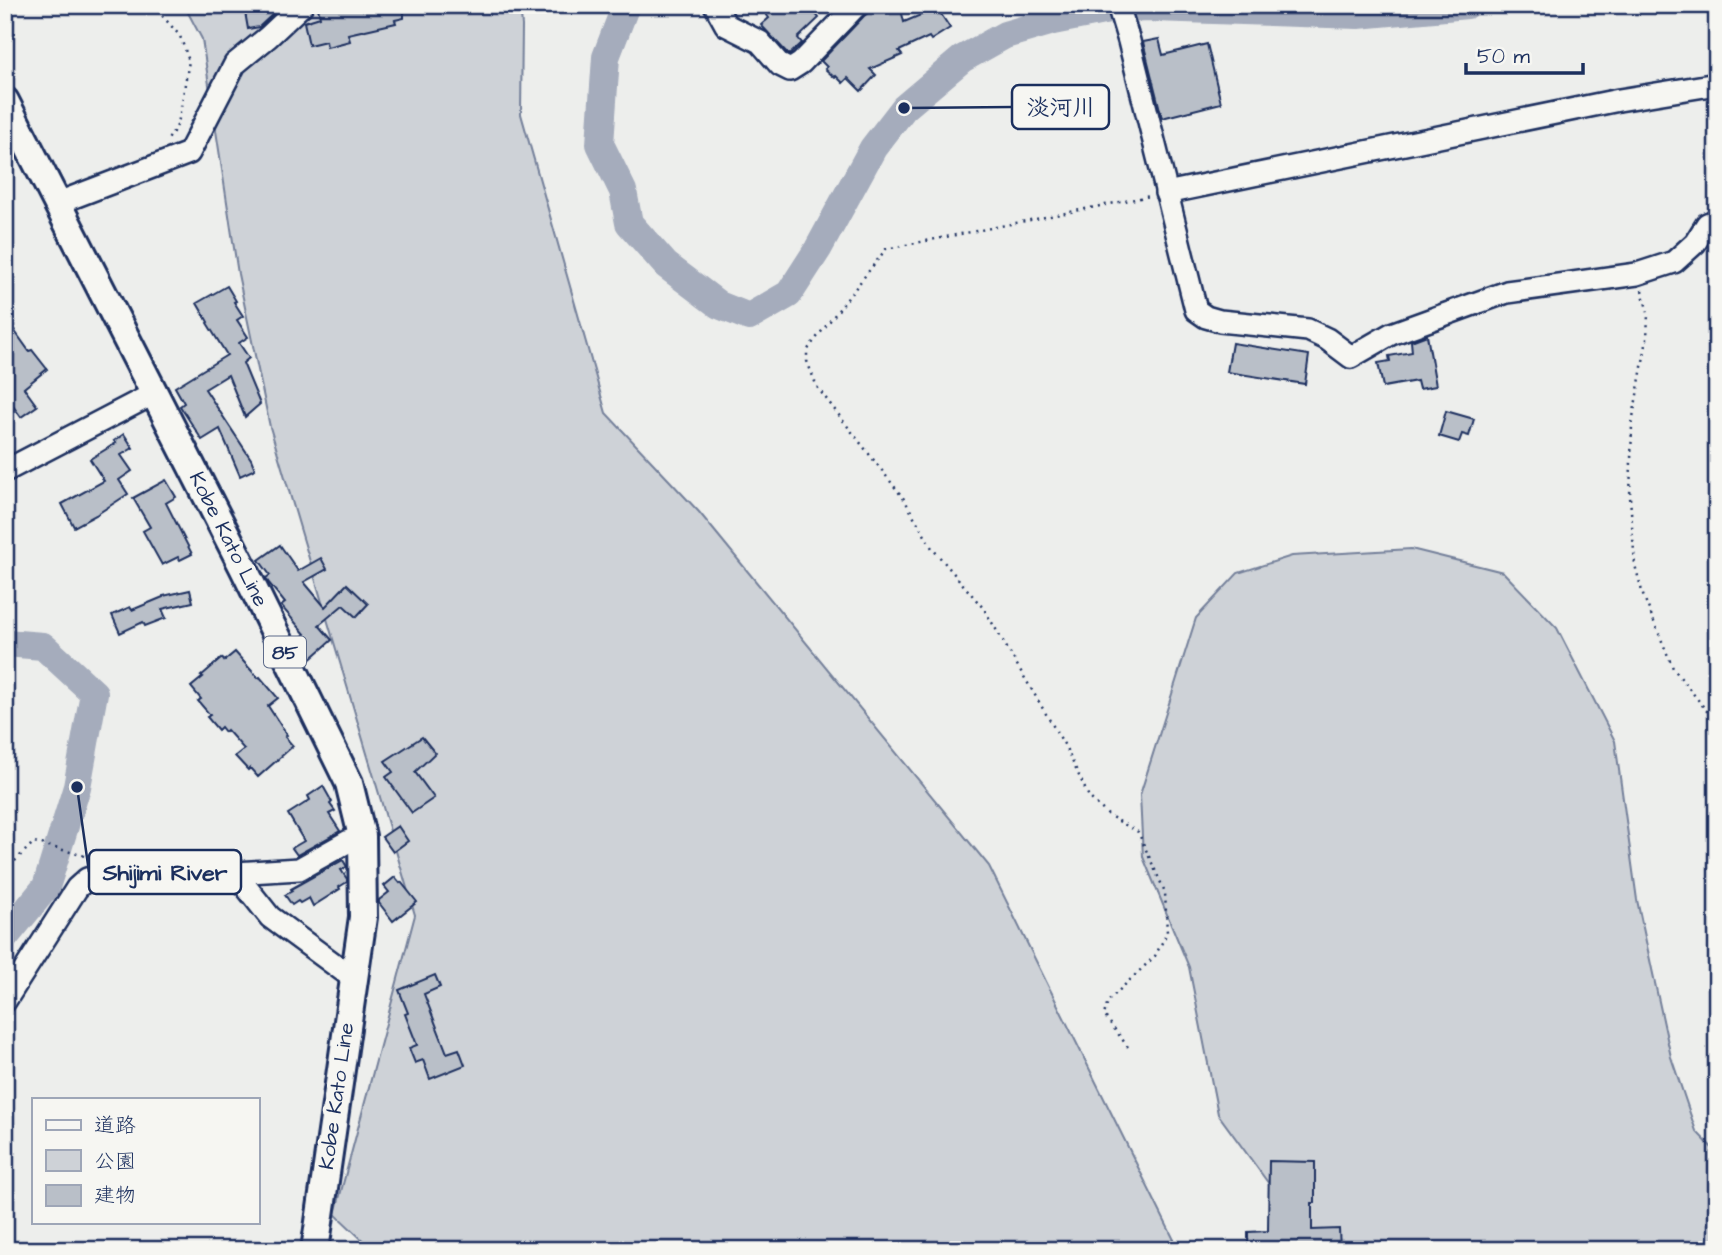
<svg xmlns="http://www.w3.org/2000/svg" width="1722" height="1255" font-family="'Architects Daughter','Klee One',sans-serif">
<style>
.green{fill:#ced2d7;stroke:#74809a;stroke-width:2}
.lines{fill:none;stroke-linecap:round;stroke-linejoin:round}
.river{stroke:#a5acbc;stroke-width:28}
.building{fill:#b9bfc8;stroke:#1b2f5e;stroke-width:2}
.minor-casing{stroke:#1b2f5e;stroke-width:26}
.major-casing{stroke:#1b2f5e;stroke-width:32}
.path{stroke:#1b2f5e;stroke-width:2.5;stroke-dasharray:2 5;stroke-linecap:butt}
.minor{stroke:#f6f6f2;stroke-width:21}
.major{stroke:#f6f6f2;stroke-width:26}
.labels{text-anchor:middle;stroke-width:7;stroke-linejoin:round;paint-order:stroke}
.shield{fill:#f6f6f2;stroke:#5d6b8a;stroke-width:2}
.shield-label{font-size:19px;font-weight:bold;fill:#1b2f5e}
.street-label{font-size:21px;fill:#1b2f5e;stroke:#f6f6f2}
.leader{fill:none;stroke:#1b2f5e;stroke-width:2.5}
.callout-dot{fill:#1b2f5e;stroke:#f6f6f2;stroke-width:2.5}
.callout{fill:#f6f6f2;stroke:#1b2f5e;stroke-width:2.5}
.callout-label{font-size:23px;text-anchor:middle;font-weight:bold;fill:#1b2f5e}
</style>
<rect width="100%" height="100%" fill="#edeeec"/>
<filter id="ink" filterUnits="userSpaceOnUse"><feTurbulence type="fractalNoise" baseFrequency=".0143" numOctaves="2"/><feDisplacementMap in="SourceGraphic" scale="14" xChannelSelector="R" yChannelSelector="G"/><feConvolveMatrix kernelMatrix="1 2 1 2 8 2 1 2 1" color-interpolation-filters="sRGB"/></filter>
<g filter="url(#ink)">
<g class="green">
<polygon points="184,5 520,5 522,26 521,114 606,413 699,512 989,866 1179,1250 373,1250 335,1214 415,915 270,427 238,274 202,39"/>
<polygon points="1411,549 1503,572 1557,628 1615,741 1637,900 1671,1057 1696,1131 1717,1153 1717,1250 1317,1250 1218,1114 1189,967 1143,857 1140,795 1196,618 1238,573 1292,556"/>
</g>
<g class="lines">
<g class="river">
<polyline points="626,5 606,57 600,144 623,191 629,223 666,265 719,305 749,317 789,294 818,249 873,148 904,108 962,59 1005,35 1053,21 1114,9 1154,8 1358,15 1467,5"/>
<polyline points="5,643 43,646 94,693 77,787 46,887 5,937"/>
</g>
</g>
<g class="building">
<polygon points="329,5 404,5 404,18 395,20 396,23 348,34 350,41 327,47 326,41 309,45 304,22 320,17 318,8"/>
<polygon points="777,5 824,5 815,13 819,18 798,38 802,43 789,55 761,25 769,18 766,14"/>
<polygon points="878,5 900,5 904,22 928,12 926,5 935,5 950,28 931,40 929,37 899,51 902,55 870,69 876,75 861,91 848,78 843,83 836,76 835,78 825,69 827,67 821,61 864,16"/>
<polygon points="257,10 257,12 264,10 265,13 275,12 259,27 248,29 245,12"/>
<polygon points="1159,39 1163,55 1207,44 1221,103 1162,118 1143,42"/>
<polygon points="227,286 236,301 234,302 243,316 237,320 248,337 239,343 249,358 243,363 260,404 245,417 228,375 205,389 251,459 255,469 240,476 220,429 202,440 180,406 184,403 175,387 227,355 207,323 208,322 197,303"/>
<polygon points="14,330 29,351 32,350 47,369 24,388 37,406 21,417 5,395 5,336"/>
<polygon points="1427,335 1436,386 1419,389 1417,381 1383,387 1378,363 1390,361 1389,356 1412,352 1411,341"/>
<polygon points="1232,343 1309,355 1305,384 1227,372"/>
<polygon points="1446,411 1474,419 1469,436 1462,434 1459,442 1439,436"/>
<polygon points="124,434 133,448 121,455 132,471 119,480 128,494 96,515 74,527 62,504 104,481 90,459 116,443 114,441"/>
<polygon points="166,480 176,497 166,503 192,554 180,560 178,557 162,565 143,531 150,527 133,498"/>
<polygon points="280,545 298,571 321,558 327,569 304,582 325,607 347,584 368,604 356,617 343,605 319,625 332,640 307,662 297,641 305,634 281,606 285,603 268,582 266,578 270,575 259,560"/>
<polygon points="190,590 193,602 162,609 166,618 145,626 143,622 120,633 112,615 130,607 132,610 163,597 163,596"/>
<polygon points="235,652 258,678 260,677 278,698 268,706 287,735 285,737 293,746 258,777 250,768 248,770 235,756 244,749 227,730 225,732 221,727 218,730 207,717 210,715 198,701 201,699 191,687 203,677 201,676 222,658 224,661"/>
<polygon points="422,737 435,753 415,772 434,798 412,813 386,777 393,772 385,761"/>
<polygon points="323,786 332,802 330,804 335,811 329,814 340,831 297,855 292,848 304,841 288,814 310,800 308,796"/>
<polygon points="398,826 408,841 393,852 382,837"/>
<polygon points="343,860 347,867 341,870 347,879 347,882 339,887 340,889 313,906 309,898 300,903 298,901 292,905 285,895 292,891 291,889"/>
<polygon points="395,877 400,883 401,882 417,902 393,921 379,903 379,900 389,892 384,886"/>
<polygon points="435,975 440,987 424,994 447,1053 459,1049 465,1065 430,1079 423,1060 415,1063 409,1048 417,1045 405,1014 408,1013 399,990"/>
<polygon points="1269,1161 1315,1162 1315,1203 1312,1203 1312,1230 1339,1229 1340,1250 1248,1250 1248,1232 1268,1231"/>
</g>
<g class="lines">
<g class="minor-casing">
<g id="minor">
<polyline points="715,5 726,25 760,42 780,65 790,70 801,63 857,5"/>
<polyline points="1118,5 1129,41 1196,310 1206,317 1220,321 1308,330 1327,339 1351,357 1391,334 1507,292 1637,274 1674,262 1695,243 1707,224 1717,220"/>
<polyline points="1166,193 1619,100 1717,84"/>
<polyline points="58,203 189,153 235,64 268,37 302,5"/>
<polyline points="5,471 155,393"/>
<polyline points="235,873 270,917 353,978"/>
<polyline points="5,1001 77,888 87,879 121,871 151,874 235,873 299,869 349,841 362,836"/>
</g>
</g>
<g class="major-casing">
<polyline id="major" points="5,101 243,567 349,783 362,836 363,917 315,1250"/>
</g>
<g class="path">
<polyline points="153,5 180,36 189,61 178,124 167,141"/>
<polyline points="1642,290 1648,313 1647,339 1632,423 1630,497 1635,565 1643,595 1673,668 1717,724"/>
<polyline points="5,871 34,842 92,858"/>
<polyline points="1128,1047 1104,1015 1108,1001 1155,956 1167,933 1165,892 1138,832 1108,815 1089,797 1065,746 984,609 932,548 904,499 817,387 807,361 807,351 811,345 886,249 1150,196"/>
</g>
<use href="#minor" class="minor"/>
<use href="#major" class="major"/>
</g>
</g>
<g class="labels">
<rect class="shield" x="264" y="636.5" width="42" height="31" rx="5"/>
<g class="shield-label">
<text x="285" y="659">85</text>
</g>
<g class="street-label">
<text transform="translate(229 539) rotate(63)" y="7">Kobe Kato Line</text>
<text transform="translate(336 1096) rotate(-82)" y="7">Kobe Kato Line</text>
</g>
</g>
<path class="leader" d="M904 108L1012 107M77 787L89 872"/>
<g class="callout-dot">
<circle cx="904" cy="108" r="7"/>
<circle cx="77" cy="787" r="7"/>
</g>
<g class="callout">
<rect x="1012" y="85" width="97" height="44" rx="7"/>
<rect x="89" y="850" width="152" height="44" rx="7"/>
</g>
<g class="callout-label">
<text x="1061" y="115">淡河川</text>
<text x="165" y="880">Shijimi River</text>
</g>
<rect width="1722" height="1255" fill="none" stroke="#f6f6f2" stroke-width="28"/>
<rect x="14" y="14" width="1694" height="1227" fill="none" stroke="#1b2f5e" stroke-width="2.5" filter="url(#ink)"/>
<rect x="32" y="1098" width="228" height="126" fill="#f6f6f2" stroke="#9ea6b7" stroke-width="2"/>
<rect x="46" y="1120" width="35" height="10" fill="#f6f6f2" stroke="#9ea6b7" stroke-width="2"/>
<text x="94" y="1132" font-size="21" fill="#1b2f5e">道路</text>
<rect x="46" y="1150" width="35" height="21" fill="#ced2d7" stroke="#9ea6b7" stroke-width="2"/>
<text x="94" y="1168" font-size="21" fill="#1b2f5e">公園</text>
<rect x="46" y="1185" width="35" height="21" fill="#b9bfc8" stroke="#9ea6b7" stroke-width="2"/>
<text x="94" y="1202" font-size="21" fill="#1b2f5e">建物</text>
<path d="M1466 63v10h117v-10" fill="none" stroke="#1b2f5e" stroke-width="3.5"/>
<text x="1477" y="63" font-size="21" fill="#1b2f5e" stroke="#f6f6f2" stroke-width="5" paint-order="stroke">50 m</text>
</svg>
